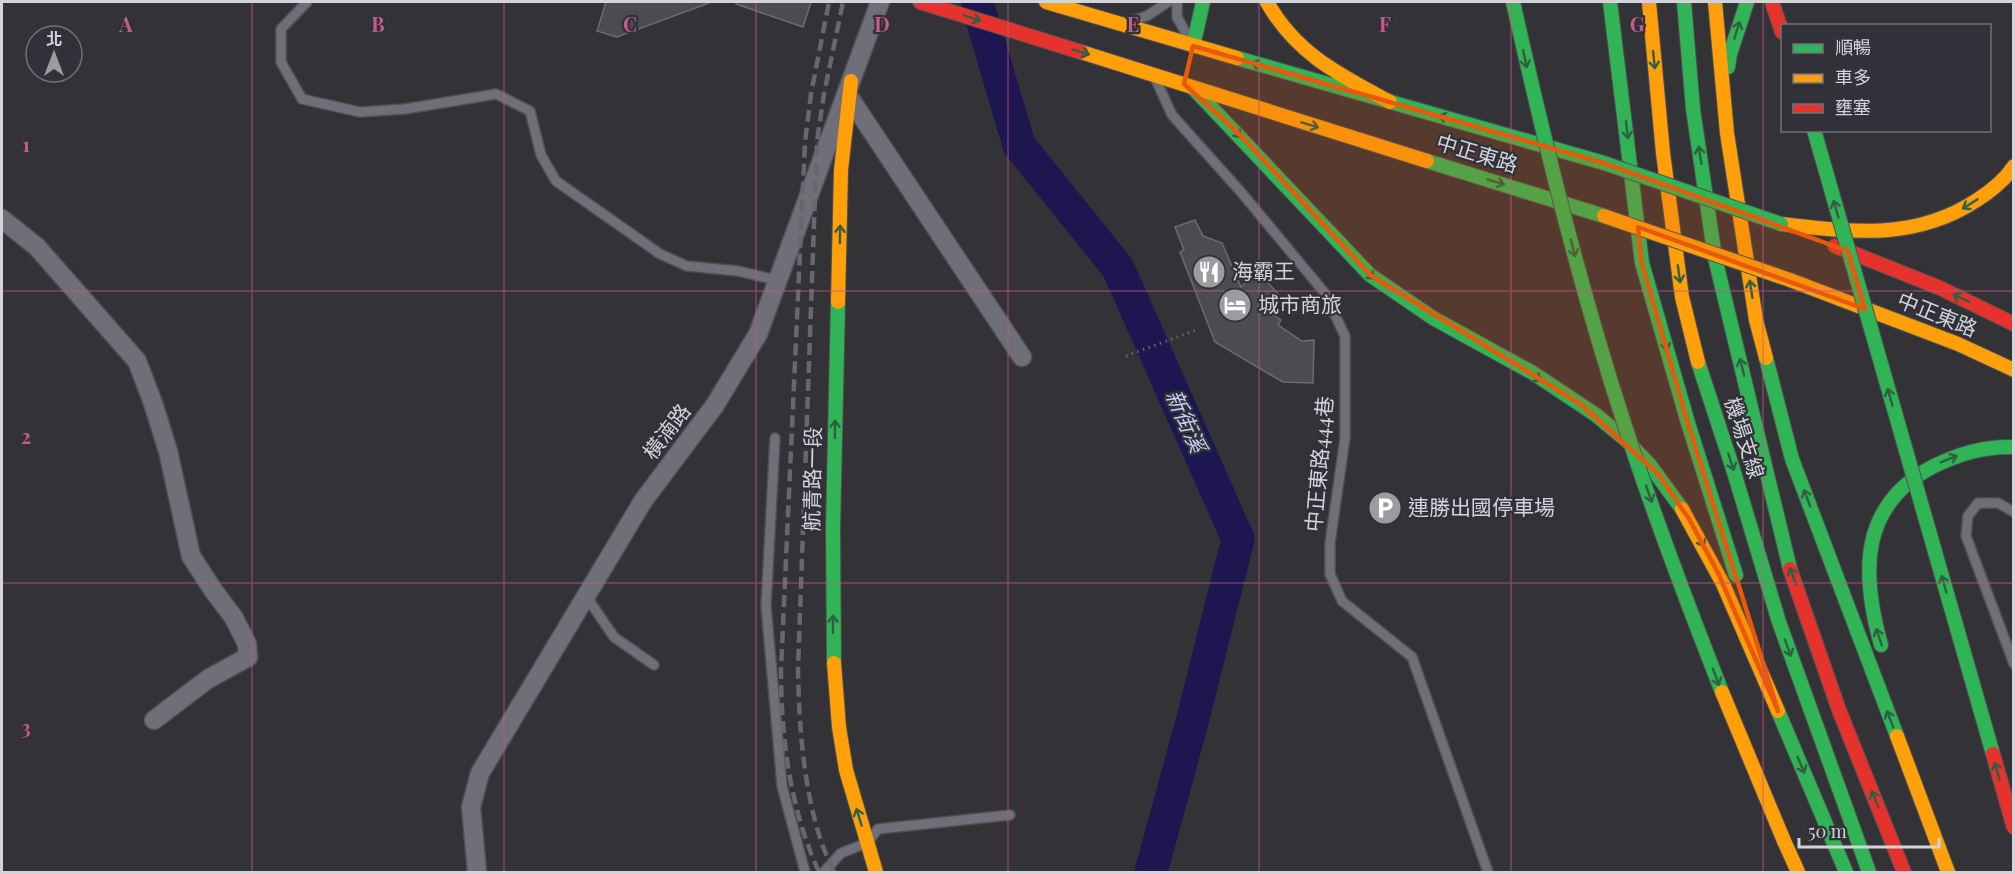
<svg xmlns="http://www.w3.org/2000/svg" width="2015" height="874" font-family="'Playfair Display','Noto Sans TC',serif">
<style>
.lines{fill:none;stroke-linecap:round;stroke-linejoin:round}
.river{stroke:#1d1651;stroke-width:33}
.building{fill:#4b4c50;stroke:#6c6c70;stroke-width:1.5}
.lane-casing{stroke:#505053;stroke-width:12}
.street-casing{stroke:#505053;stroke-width:21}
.fast-casing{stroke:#505053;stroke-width:16}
.slow-casing{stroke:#505053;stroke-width:16}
.jam-casing{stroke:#505053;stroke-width:16}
.path{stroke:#67686e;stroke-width:3;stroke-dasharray:1.5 4.5;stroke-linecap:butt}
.lane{stroke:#6e6f79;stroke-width:9}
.street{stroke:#6e6f79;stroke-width:18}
.fast{stroke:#30b455;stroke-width:14}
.slow{stroke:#ff9f0a;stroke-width:14}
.jam{stroke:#e5322d;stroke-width:14}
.rail{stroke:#67686e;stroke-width:4.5;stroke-dasharray:12 6;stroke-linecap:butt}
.fast-bridge-casing{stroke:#505053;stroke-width:16;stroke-linecap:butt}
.slow-bridge-casing{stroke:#505053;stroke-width:16;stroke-linecap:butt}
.jam-bridge-casing{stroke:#505053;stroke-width:16;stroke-linecap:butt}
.fast-bridge{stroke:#30b455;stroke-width:14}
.slow-bridge{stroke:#ff9f0a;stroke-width:14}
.jam-bridge{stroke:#e5322d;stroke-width:14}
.oneway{stroke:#305f43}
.marked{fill:#e8590c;fill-opacity:0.2;stroke:#e8590c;stroke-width:4.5;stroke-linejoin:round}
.grid{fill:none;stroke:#c85a87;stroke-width:1.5;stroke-opacity:0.55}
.labels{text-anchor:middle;stroke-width:4.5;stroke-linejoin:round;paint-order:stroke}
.street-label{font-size:21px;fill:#d3d4d9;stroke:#303139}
.poi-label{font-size:21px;fill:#d3d4d9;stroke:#303139;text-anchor:start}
.water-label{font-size:22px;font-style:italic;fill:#c8cdf5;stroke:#303139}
.grid-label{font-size:20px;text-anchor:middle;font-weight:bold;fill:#c85a87;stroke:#303139;stroke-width:4.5;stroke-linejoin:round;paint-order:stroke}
</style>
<rect width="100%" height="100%" fill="#323237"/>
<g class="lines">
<polyline class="river" points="978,2 978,6 1019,145 1118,268 1238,539 1192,722 1151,872"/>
</g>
<g class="building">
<polygon points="606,2 708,2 709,3 617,37 597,31"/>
<polygon points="736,2 811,2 803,27 736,4"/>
<polygon points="1195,220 1203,236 1222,243 1241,287 1258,271 1278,294 1264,309 1281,320 1278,325 1302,341 1314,340 1313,383 1283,382 1215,342 1180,252 1184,250 1175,227"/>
</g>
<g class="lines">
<g class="lane-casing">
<g id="lane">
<polyline points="307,2 281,29 281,62 302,99 360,112 405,109 496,94 530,111 541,155 556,181 660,254 687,266 738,271 776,280"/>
<polyline points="1177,2 1177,17 1186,33"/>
<polyline points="1131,21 1147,16 1168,2"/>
<polyline points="1156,80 1172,115 1241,192 1324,292 1345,336 1345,438 1330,543 1330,574 1342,601 1412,657 1488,872"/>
<polyline points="775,438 766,606 782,786 805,872"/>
<polyline points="2014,512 1998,503 1978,503 1968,516 1966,536 2014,664"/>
<polyline points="586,596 614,637 654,665"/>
<polyline points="824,872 841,853 867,843 878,829 1010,815"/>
</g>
</g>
<g class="street-casing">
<g id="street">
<polyline points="849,97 1022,357"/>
<polyline points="2,219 37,247 137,361 153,403 168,451 191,556 213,590 234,618 247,644 248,657 208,679 154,720"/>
<polyline points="477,872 471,807 480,773 643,501 715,405 758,334 880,2"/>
</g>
</g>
<g class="fast-casing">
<g id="fast">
<polyline points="1610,2 1642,263 1688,423 1736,575"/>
<polyline points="1684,2 1693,109 1715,258 1790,569"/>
<polyline points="1193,46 1203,2"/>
<polyline points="1237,58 1604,163"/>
<polyline points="1728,67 1730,54 1747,2"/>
<polyline points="1194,89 1370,275 1433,318 1533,373 1596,415 1625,439 1649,464 1682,509"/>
<polyline points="1427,161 1604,216"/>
<polyline points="1766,358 1792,459 1897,736"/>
<polyline points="1698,362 1733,469 1779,622 1869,872"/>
<path d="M1881,645C1861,573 1859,505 1934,466C1960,453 1986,446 2014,447"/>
<polyline points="834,663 833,528 838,302"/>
<polyline points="1778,711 1846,872"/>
</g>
</g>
<g class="slow-casing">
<g id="slow">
<polyline points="1046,2 1237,58"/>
<path d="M1267,2C1296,54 1340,75 1390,102"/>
<polyline points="1649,2 1663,153 1682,297 1698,362"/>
<polyline points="1715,2 1727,133 1756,320 1766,358"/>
<polyline points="1081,52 1427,161"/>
<path d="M1781,224C1851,232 1915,241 1977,200C1991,191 2005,180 2014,166"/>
<polyline points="1790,280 1958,344 2014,370"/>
<polyline points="838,302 841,170 851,81"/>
<polyline points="1682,509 1723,584 1778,711"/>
<polyline points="834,663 839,727 846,770 876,872"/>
<polyline points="1897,736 1948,872"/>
<polyline points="1784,841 1798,872"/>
</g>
</g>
<g class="jam-casing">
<g id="jam">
<polyline points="920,2 1081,52"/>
<polyline points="1772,2 1782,32"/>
<polyline points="1835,246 1940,288 2014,324"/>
<polyline points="1790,569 1839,710 1904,872"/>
</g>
</g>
<polyline class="path" points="1126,356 1196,330"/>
<use href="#lane" class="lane"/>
<use href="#street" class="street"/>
<use href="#fast" class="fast"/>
<use href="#slow" class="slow"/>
<use href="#jam" class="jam"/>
<g class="rail">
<path d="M819,872C790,809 781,738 781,669L805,142L811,94L829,2"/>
<path d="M834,872C805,815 799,733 798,669L817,141L824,94L843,2"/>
</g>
<g class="fast-bridge-casing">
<g id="fast-bridge">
<path d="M1513,2C1545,144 1579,285 1624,423C1653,514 1687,603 1722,692"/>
<polyline points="1814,130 1993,754"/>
<polyline points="1604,163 1781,224"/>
</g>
</g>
<g class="slow-bridge-casing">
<g id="slow-bridge">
<polyline points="1604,216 1790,280"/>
<polyline points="1722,692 1784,841"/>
</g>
</g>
<g class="jam-bridge-casing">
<polyline id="jam-bridge" points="1993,754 2014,828"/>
</g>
<use href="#fast-bridge" class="fast-bridge"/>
<use href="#slow-bridge" class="slow-bridge"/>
<use href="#jam-bridge" class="jam-bridge"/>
</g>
<defs><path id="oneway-shaft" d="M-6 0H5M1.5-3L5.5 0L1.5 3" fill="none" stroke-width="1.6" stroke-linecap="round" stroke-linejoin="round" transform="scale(1.5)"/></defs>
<g class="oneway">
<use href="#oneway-shaft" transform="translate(972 18) rotate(18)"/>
<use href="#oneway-shaft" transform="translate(1737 30) rotate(-73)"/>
<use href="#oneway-shaft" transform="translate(1081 52) rotate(17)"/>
<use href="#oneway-shaft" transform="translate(1525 59) rotate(78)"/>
<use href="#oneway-shaft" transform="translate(1654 60) rotate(84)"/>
<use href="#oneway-shaft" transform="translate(1260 65) rotate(-164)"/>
<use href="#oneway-shaft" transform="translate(1447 118) rotate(-164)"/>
<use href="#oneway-shaft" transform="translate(1310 125) rotate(17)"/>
<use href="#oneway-shaft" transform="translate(1627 130) rotate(83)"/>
<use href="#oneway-shaft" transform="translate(1235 131) rotate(46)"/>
<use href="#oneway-shaft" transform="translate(1700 155) rotate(-99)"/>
<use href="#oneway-shaft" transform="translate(1496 182) rotate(17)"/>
<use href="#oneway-shaft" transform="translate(1970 204) rotate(148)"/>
<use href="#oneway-shaft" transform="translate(1836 209) rotate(-106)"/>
<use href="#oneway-shaft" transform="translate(840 234) rotate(-89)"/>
<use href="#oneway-shaft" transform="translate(1573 248) rotate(75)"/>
<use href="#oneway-shaft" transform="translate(1368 273) rotate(43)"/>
<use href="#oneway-shaft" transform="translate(1679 274) rotate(82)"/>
<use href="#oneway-shaft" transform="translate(1751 289) rotate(-99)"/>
<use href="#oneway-shaft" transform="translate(1961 298) rotate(-154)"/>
<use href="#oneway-shaft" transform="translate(1665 342) rotate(74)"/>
<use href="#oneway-shaft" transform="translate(1742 367) rotate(-104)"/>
<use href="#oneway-shaft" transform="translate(1534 376) rotate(31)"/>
<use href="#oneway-shaft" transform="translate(1890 397) rotate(-106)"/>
<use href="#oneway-shaft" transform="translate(835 429) rotate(-89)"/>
<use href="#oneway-shaft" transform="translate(1949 459) rotate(-22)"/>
<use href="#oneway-shaft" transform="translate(1731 462) rotate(72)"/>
<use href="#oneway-shaft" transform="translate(1649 494) rotate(71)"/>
<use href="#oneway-shaft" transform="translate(1807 498) rotate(-111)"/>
<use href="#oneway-shaft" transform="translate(1700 539) rotate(62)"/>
<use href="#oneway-shaft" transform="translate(1793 576) rotate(-109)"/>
<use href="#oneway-shaft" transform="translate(1944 584) rotate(-106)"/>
<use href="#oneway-shaft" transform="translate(833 624) rotate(-90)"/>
<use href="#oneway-shaft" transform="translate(1879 637) rotate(-109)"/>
<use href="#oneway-shaft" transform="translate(1788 648) rotate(70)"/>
<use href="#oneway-shaft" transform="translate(1716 677) rotate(69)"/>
<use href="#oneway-shaft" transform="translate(1890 719) rotate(-111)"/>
<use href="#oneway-shaft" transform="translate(1801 765) rotate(67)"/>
<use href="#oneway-shaft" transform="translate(1997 771) rotate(-106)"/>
<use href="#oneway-shaft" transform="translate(1875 799) rotate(-112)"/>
<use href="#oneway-shaft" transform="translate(859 817) rotate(-107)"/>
</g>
<path class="marked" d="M1193,46L1604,163L1848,251L1865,309L1638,227L1642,263L1688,423L1778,711L1718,573L1689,519L1657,473L1580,404L1370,275L1241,136L1184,84Z"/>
<path class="grid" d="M252,2V872M504,2V872M756,2V872M1008,2V872M1259,2V872M1511,2V872M1763,2V872M2,291H2014M2,583H2014"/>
<defs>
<g id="restaurant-disc" transform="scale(1.725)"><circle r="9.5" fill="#9b9ba0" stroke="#303139"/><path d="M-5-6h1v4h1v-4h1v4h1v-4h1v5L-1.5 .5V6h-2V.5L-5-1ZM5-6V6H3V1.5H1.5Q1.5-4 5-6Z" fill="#fff"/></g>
<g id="hotel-disc" transform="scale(1.725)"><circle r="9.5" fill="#9b9ba0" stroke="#303139"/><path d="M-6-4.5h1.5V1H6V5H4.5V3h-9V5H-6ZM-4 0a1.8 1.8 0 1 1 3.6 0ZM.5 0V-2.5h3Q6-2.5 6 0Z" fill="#fff"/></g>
<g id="parking-disc" transform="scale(1.725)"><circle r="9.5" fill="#9b9ba0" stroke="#303139"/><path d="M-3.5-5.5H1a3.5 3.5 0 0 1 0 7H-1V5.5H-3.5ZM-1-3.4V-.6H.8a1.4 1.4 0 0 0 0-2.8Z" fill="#fff"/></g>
</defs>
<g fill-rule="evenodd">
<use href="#restaurant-disc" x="1209" y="272"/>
<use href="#hotel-disc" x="1235" y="305"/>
<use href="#parking-disc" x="1385" y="508"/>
</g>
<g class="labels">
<g class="street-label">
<text transform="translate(1477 154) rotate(17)" y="7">中正東路</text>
<text transform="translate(1937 315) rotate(22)" y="7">中正東路</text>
<text transform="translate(667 432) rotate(-53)" y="7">橫湳路</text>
<text transform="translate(1744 438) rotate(72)" y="7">機場支線</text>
<text transform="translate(1320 464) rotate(-85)" y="7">中正東路444巷</text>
<text transform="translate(813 479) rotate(-89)" y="7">航青路一段</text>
</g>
<g class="poi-label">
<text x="1232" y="279">海霸王</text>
<text x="1258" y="312">城市商旅</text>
<text x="1408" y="515">連勝出國停車場</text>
</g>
<g class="water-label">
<text transform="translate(1186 421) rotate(66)" y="8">新街溪</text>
</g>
</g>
<g class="grid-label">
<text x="126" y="32">A</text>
<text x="378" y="32">B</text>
<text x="630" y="32">C</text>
<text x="882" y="32">D</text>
<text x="1133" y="32">E</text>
<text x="1385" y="32">F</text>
<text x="1637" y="32">G</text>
<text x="26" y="152">1</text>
<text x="26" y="444">2</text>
<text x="26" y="735">3</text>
</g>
<rect width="2015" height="874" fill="none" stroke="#d3d4d9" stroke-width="6"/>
<rect x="1781" y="24" width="210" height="108" fill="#303139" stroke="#717279" stroke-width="1.5"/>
<rect x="1793" y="44" width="30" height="9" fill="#30b455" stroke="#717279" stroke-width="1.5"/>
<text x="1835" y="54" font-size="18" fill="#d3d4d9">順暢</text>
<rect x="1793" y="74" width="30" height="9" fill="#ff9f0a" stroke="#717279" stroke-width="1.5"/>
<text x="1835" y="84" font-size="18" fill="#d3d4d9">車多</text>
<rect x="1793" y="104" width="30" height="9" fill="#e5322d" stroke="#717279" stroke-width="1.5"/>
<text x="1835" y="114" font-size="18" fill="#d3d4d9">壅塞</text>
<g transform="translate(54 54)"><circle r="28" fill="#303139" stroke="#717279" stroke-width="1.5"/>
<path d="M0-4.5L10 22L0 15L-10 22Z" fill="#9b9ba0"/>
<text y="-9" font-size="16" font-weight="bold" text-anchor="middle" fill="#d3d4d9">北</text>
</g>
<path d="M1799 838v9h140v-9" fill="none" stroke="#d3d4d9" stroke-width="3"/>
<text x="1808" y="838" font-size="18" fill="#d3d4d9" stroke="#303139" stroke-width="4.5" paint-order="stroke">50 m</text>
</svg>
